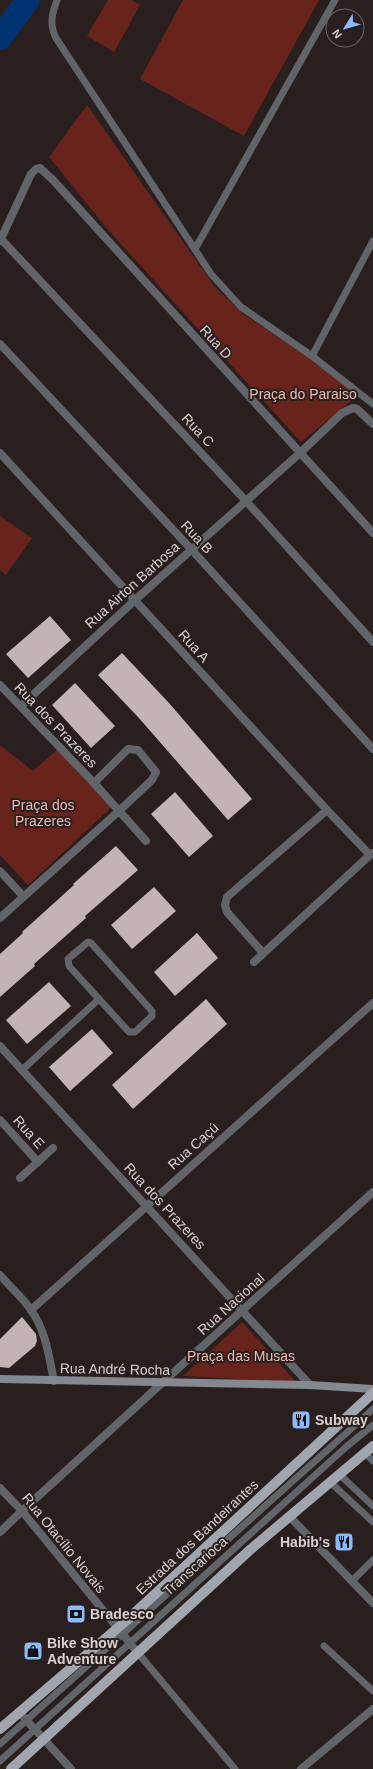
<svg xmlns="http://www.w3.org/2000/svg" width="373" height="1769" font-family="Helvetica,sans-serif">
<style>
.green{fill:#68231c}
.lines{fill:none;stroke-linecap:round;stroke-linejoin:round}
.river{stroke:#003274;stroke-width:24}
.building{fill:#c2b4b2}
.service{stroke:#616468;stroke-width:7}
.minor{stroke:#616468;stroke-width:8}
.tertiary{stroke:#616468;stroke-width:8}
.secondary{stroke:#85898f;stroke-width:8}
.primary{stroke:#a1a6ae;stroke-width:10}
.labels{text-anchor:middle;stroke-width:4;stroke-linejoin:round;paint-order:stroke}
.street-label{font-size:14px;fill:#d8d1d0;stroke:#291f1e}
.park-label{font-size:14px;fill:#eebab2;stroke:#291f1e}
.poi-label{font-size:14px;font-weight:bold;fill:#d8d1d0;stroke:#291f1e;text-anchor:start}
</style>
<rect width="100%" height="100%" fill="#291f1e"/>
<g class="green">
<polygon points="108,0 131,0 140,5 114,52 87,36"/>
<polygon points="183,0 319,0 244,136 140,79"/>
<polygon points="87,105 214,286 243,314 337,376 358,395 301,442 109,231 49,157"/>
<polygon points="0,516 32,538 6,575 0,570"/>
<polygon points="0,745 33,771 59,748 113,806 28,885 0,855"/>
<polygon points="242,1322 296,1382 183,1376"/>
</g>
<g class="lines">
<polyline class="river" points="0,38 28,0"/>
</g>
<g class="building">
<polygon points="50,616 71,640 28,678 6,654"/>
<polygon points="122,653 169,703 252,799 228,820 138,717 98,675"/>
<polygon points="75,683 115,726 91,748 52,705"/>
<polygon points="175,792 213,836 189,857 151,814"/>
<polygon points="116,846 138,870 85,916 86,918 34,964 35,966 0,997 0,954 23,933 22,932 74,885 73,884"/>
<polygon points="154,887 176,911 132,949 111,925"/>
<polygon points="197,933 218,958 175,996 154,972"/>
<polygon points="49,982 71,1006 27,1044 6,1020"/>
<polygon points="206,999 227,1024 133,1109 112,1085"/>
<polygon points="92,1029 113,1053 70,1091 49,1067"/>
<polygon points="22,1317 36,1334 37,1341 35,1346 9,1368 0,1367 0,1339"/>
</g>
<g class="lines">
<g class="service">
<path d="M57,0C52,14 49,24 56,38L211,274L241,307L312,356L373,404"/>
<polyline points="195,249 335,0"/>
<polyline points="312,356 373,241"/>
<polygon points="88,942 91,943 152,1011 152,1016 135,1032 129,1032 69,966 68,959"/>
<polyline points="22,1070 99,999"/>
<polyline points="365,1453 373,1461"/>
<polyline points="339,1474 373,1506"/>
<polyline points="330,1482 373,1522"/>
<polyline points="352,1581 373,1560"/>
<polyline points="324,1646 373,1691"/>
<polyline points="138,1653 235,1769"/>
<polyline points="0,1744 373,1409"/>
<polyline points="0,1761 346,1447 373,1425"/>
</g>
<g class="minor">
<polyline points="1,239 246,501 373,642"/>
<polyline points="0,241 31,174 36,169 40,168 53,180 373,533"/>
<polyline points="0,344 191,549 373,749"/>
<polyline points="0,453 327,810 370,855 373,853"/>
<polyline points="0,685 94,783 146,841"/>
<polyline points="21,706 135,600 300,453 342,413 353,408 357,409 373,424"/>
<polyline points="0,871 23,896"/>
<polyline points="0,918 120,810 152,780 156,772 138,750 128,749 94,783"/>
<polyline points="263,953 227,912 225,905 227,897 327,810"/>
<polyline points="254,962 370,855"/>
<polyline points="0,1046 310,1385"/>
<polyline points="0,1120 38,1162"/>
<polyline points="20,1178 53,1148"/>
<path d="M0,1275C10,1287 23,1298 31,1310C46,1331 49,1357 54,1381"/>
<polyline points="31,1310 373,1003"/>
<polyline points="162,1383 373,1192"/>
<polyline points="0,1488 22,1511 0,1532"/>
</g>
<g class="tertiary">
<polyline points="289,1516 373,1603"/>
<polyline points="138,1653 22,1511 162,1383"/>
<polyline points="19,1712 71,1769"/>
<polyline points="301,1769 373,1709"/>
</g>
<polyline class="secondary" points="0,1379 310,1385 373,1389"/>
<g class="primary">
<polyline points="0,1729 127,1620 373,1393"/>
<polyline points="11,1769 251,1549 373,1446"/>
</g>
</g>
<defs>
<g id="restaurant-square" transform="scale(1)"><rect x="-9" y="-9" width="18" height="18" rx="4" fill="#8cb9fc" stroke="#291f1e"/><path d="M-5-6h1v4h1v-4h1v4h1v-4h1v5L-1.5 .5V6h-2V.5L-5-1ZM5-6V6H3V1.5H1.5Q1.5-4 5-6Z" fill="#111"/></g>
<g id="bank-square" transform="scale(1)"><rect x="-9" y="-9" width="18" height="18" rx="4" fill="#8cb9fc" stroke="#291f1e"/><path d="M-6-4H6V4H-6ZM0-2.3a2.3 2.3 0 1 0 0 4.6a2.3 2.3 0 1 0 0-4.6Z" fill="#111"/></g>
<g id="shop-square" transform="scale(1)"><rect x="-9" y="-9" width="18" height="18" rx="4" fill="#8cb9fc" stroke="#291f1e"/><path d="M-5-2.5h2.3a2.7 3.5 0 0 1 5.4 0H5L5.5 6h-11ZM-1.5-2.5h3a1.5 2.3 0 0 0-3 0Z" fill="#111"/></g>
</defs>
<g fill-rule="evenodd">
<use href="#restaurant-square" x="301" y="1420"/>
<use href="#restaurant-square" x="344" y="1542"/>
<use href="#bank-square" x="76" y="1614"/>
<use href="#shop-square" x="33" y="1651"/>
</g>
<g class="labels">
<g class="street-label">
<text transform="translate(216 342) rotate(48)" y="5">Rua D</text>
<text transform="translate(198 430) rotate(47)" y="5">Rua C</text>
<text transform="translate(197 537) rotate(47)" y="5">Rua B</text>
<text transform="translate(132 585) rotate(-42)" y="5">Rua Airton Barbosa</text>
<text transform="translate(194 646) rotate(48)" y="5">Rua A</text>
<text transform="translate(56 725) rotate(46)" y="5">Rua dos Prazeres</text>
<text transform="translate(29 1132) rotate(48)" y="5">Rua E</text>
<text transform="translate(193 1146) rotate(-42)" y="5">Rua Caçú</text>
<text transform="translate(165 1206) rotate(47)" y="5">Rua dos Prazeres</text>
<text transform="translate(231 1304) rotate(-42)" y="5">Rua Nacional</text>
<text transform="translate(115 1369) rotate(1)" y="5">Rua André Rocha</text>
<text transform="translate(197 1537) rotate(-43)" y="5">Estrada dos Bandeirantes</text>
<text transform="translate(64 1543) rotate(51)" y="5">Rua Otacílio Novais</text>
<text transform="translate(195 1566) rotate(-42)" y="5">Transcarioca</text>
</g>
<g class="park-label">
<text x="303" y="399">Praça do Paraiso</text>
<text x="43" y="810">Praça dos<tspan x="43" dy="16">Prazeres</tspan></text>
<text x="241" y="1361">Praça das Musas</text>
</g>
<g class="poi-label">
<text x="315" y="1425">Subway</text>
<text x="330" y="1547" text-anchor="end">Habib's</text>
<text x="90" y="1619">Bradesco</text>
<text x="47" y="1648">Bike Show<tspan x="47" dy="16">Adventure</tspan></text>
</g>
</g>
<g transform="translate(345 28) rotate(233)"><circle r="19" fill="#291f1e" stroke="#6f6665"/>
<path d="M0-3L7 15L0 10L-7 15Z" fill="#8cb9fc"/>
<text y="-6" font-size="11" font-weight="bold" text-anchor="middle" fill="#d8d1d0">N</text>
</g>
</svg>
